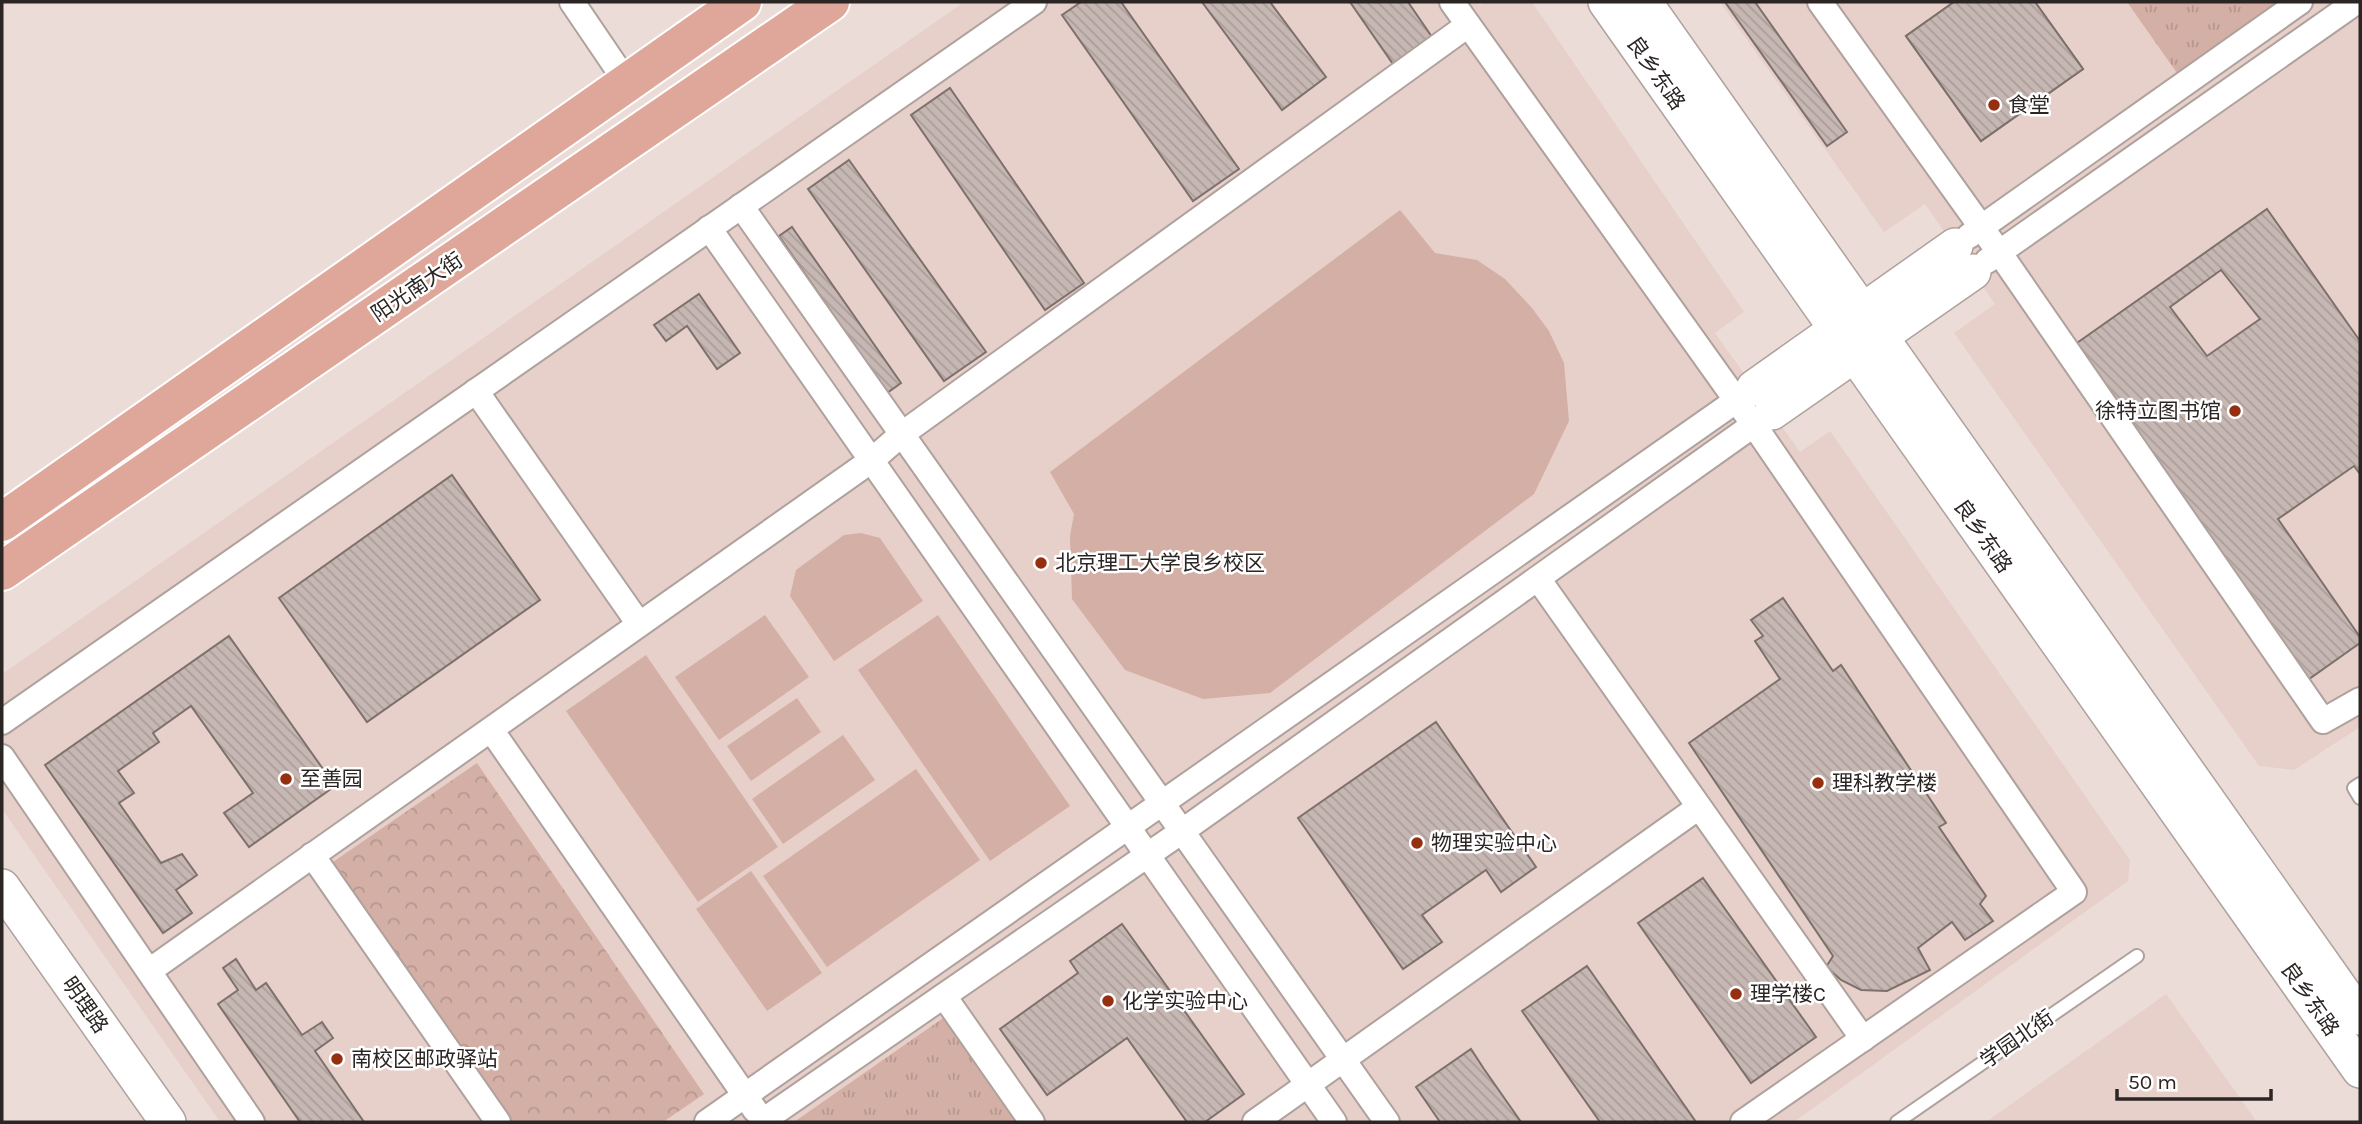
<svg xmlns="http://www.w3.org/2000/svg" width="2362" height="1124" font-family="Karla,'Noto Sans SC',sans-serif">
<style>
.built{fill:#e7d0c9}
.grass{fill:url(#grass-tufts)}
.park{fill:url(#park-crowns)}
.garden{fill:#d4afa5}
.building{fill:url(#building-back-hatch);stroke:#7e706c;stroke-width:2;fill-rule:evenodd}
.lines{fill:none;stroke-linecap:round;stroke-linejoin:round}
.lane-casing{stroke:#afa19d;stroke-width:16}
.street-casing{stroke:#afa19d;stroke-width:28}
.secondary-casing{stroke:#afa19d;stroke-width:38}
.primary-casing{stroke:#fff;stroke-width:42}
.lane{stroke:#fff;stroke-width:12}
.street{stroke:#fff;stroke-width:24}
.secondary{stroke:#fff;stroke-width:35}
.primary{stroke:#dea799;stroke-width:38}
.poi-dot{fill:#962e10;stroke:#fff;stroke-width:2.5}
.labels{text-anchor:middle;stroke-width:5;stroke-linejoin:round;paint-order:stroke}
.street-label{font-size:21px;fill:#2b2524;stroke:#fff}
.poi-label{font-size:21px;fill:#2b2524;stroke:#fff;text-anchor:start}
</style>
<defs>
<pattern id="grass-tufts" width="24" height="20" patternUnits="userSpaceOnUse" patternTransform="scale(1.75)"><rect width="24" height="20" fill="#d4afa5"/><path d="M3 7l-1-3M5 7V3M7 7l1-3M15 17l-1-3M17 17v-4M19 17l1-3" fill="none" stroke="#b6968e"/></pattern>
<pattern id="park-crowns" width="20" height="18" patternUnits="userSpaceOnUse" patternTransform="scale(1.75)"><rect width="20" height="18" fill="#d4afa5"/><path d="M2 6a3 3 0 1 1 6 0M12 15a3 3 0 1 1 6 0" fill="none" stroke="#b6968e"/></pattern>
<pattern id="building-back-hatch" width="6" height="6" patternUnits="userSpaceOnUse" patternTransform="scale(1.75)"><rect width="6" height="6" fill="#c6b7b3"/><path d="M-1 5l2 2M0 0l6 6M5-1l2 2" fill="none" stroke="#aa9d9a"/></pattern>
</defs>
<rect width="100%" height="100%" fill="#ebdcd8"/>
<g class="built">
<polygon points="964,2 1477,2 1480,5 1484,2 1532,2 1744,312 1715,333 1800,452 1830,431 2130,860 2128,881 1794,1122 220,1122 2,809 2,674"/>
<polygon points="1720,2 2360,2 2360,727 2294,770 2259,766 1954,333 1995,304 1925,204 1884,232"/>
<polygon points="2166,994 2257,1122 1986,1122"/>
</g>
<g class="grass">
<polygon points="2127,2 2278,2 2177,73"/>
<polygon points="946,1016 1021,1122 794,1122"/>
</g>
<polygon class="park" points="477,763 704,1094 663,1122 507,1122 330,864"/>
<g class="garden">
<polygon points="1400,210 1435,253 1477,260 1505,279 1532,308 1549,331 1564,363 1569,421 1534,494 1270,693 1203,699 1125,670 1072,599 1070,536 1074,514 1050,472"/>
<polygon points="861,533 880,538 923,601 834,661 790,596 796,570 844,535"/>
<polygon points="765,615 809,677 719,740 675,677"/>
<polygon points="938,615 1070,806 990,861 858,670"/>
<polygon points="646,655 778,847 698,902 566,711"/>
<polygon points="797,698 821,732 751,781 727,746"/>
<polygon points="843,735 875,780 783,844 752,799"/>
<polygon points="916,769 980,860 827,967 763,876"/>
<polygon points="751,871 822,973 767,1011 696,909"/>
</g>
<g class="building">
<polygon points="1081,2 1121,2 1239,169 1193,201 1062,15"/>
<polygon points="1202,2 1270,2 1326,77 1282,110"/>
<polygon points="1350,2 1408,2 1432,37 1393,64"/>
<polygon points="1725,2 1755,2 1847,132 1827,146"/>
<polygon points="1954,2 2035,2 2083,69 1981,141 1906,36"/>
<polygon points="1954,2 2035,2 2083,69 1981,141 1906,36"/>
<polygon points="950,88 1084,283 1045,310 911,115"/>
<polygon points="849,160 986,352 944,381 808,189"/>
<path d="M2267,209L2360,341V474L2354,466L2278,519L2360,637V643L2302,684L2067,350ZM2221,270L2260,319L2207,356L2170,307Z"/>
<polygon points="792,227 901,383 887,393 779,236"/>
<polygon points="699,294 740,353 717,369 687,326 666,341 654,325"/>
<polygon points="452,475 540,600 367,722 279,598"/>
<polygon points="1783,598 1833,671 1841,665 1946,823 1939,827 1986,896 1980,904 1993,921 1965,940 1952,922 1918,948 1930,970 1887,991 1861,990 1841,980 1826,967 1833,956 1689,743 1780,679 1755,641 1763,636 1751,620"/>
<polygon points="229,636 335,786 249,847 224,813 253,793 191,706 153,733 159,742 118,771 134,793 119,803 161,863 182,854 197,875 176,890 192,913 163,933 45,765"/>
<polygon points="1436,722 1536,867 1501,892 1486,870 1422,915 1442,942 1403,969 1298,818"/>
<polygon points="1703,878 1816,1037 1751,1083 1638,923"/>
<polygon points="1122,924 1244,1094 1205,1122 1187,1122 1127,1038 1047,1095 1000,1029 1078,973 1070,961"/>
<polygon points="236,959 256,990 266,983 302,1035 322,1022 333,1038 315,1051 364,1122 300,1122 218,1004 238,990 223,968"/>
<polygon points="1587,966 1696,1122 1600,1122 1522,1011"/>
<polygon points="1471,1049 1484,1069 1521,1122 1440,1122 1416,1087"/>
</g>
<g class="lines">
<g class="lane-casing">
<g id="lane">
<polyline points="2360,784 2354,788 2360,798"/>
<polyline points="1897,1122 2137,956"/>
</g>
</g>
<g class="street-casing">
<g id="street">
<polyline points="572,2 627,83"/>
<polyline points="1452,2 1754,425 2074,892 1743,1122"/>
<polyline points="1820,2 1999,252 2323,721 2360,700"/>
<polyline points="741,206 1387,1122"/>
<polyline points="709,228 1334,1122"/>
<polyline points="1969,236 2300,2"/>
<polyline points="1987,261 2356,2"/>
<polyline points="476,391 639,624"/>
<polyline points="1539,580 1863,1039"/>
<polyline points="2,722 1034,2"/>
<polyline points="492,731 755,1110"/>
<polyline points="2,757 252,1122"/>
<polyline points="312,855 498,1122"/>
<polyline points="149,971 872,460 902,434 1468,25"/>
<polyline points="944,996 1032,1122"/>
<polyline points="707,1122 1750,391"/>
<polyline points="761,1122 1181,832 1766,416"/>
<polyline points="1255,1122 1699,807"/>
</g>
</g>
<g class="secondary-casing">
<g id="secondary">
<polyline points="1606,2 2360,1070"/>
<polyline points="1644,2 2360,1017"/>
<polyline points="1754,388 1955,246"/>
<polyline points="1772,412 1973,272"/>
<polyline points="2,887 168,1122"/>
</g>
</g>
<g class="primary-casing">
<g id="primary">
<polyline points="2,522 742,2"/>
<polyline points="2,571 830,2"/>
</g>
</g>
<use href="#lane" class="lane"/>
<use href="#street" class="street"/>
<use href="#secondary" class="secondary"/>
<use href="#primary" class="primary"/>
</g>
<g class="poi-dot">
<circle cx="1994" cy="105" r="7"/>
<circle cx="2235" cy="411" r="7"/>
<circle cx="1041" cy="563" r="7"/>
<circle cx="286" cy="779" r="7"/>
<circle cx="1818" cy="783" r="7"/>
<circle cx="1417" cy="843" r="7"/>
<circle cx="1736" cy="994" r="7"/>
<circle cx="1108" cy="1001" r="7"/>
<circle cx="337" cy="1059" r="7"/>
</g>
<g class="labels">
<g class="street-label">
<text transform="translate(1656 73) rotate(55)" y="7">良乡东路</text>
<text transform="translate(417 287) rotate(-34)" y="7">阳光南大街</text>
<text transform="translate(1983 536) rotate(55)" y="7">良乡东路</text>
<text transform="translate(2310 999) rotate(55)" y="7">良乡东路</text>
<text transform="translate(85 1005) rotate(55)" y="7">明理路</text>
<text transform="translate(2017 1039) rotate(-35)" y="7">学园北街</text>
</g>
<g class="poi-label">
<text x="2008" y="112">食堂</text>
<text x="2221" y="418" text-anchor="end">徐特立图书馆</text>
<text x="1055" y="570">北京理工大学良乡校区</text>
<text x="300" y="786">至善园</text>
<text x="1832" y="790">理科教学楼</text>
<text x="1431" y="850">物理实验中心</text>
<text x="1750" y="1001">理学楼C</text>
<text x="1122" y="1008">化学实验中心</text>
<text x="351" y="1066">南校区邮政驿站</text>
</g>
</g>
<rect width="2362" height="1124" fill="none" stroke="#2b2524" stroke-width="7"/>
<path d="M2117 1089v10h154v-10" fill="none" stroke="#2b2524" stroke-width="3.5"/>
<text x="2128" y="1089" font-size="21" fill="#2b2524" stroke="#ffffff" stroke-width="5" paint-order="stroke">50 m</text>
</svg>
